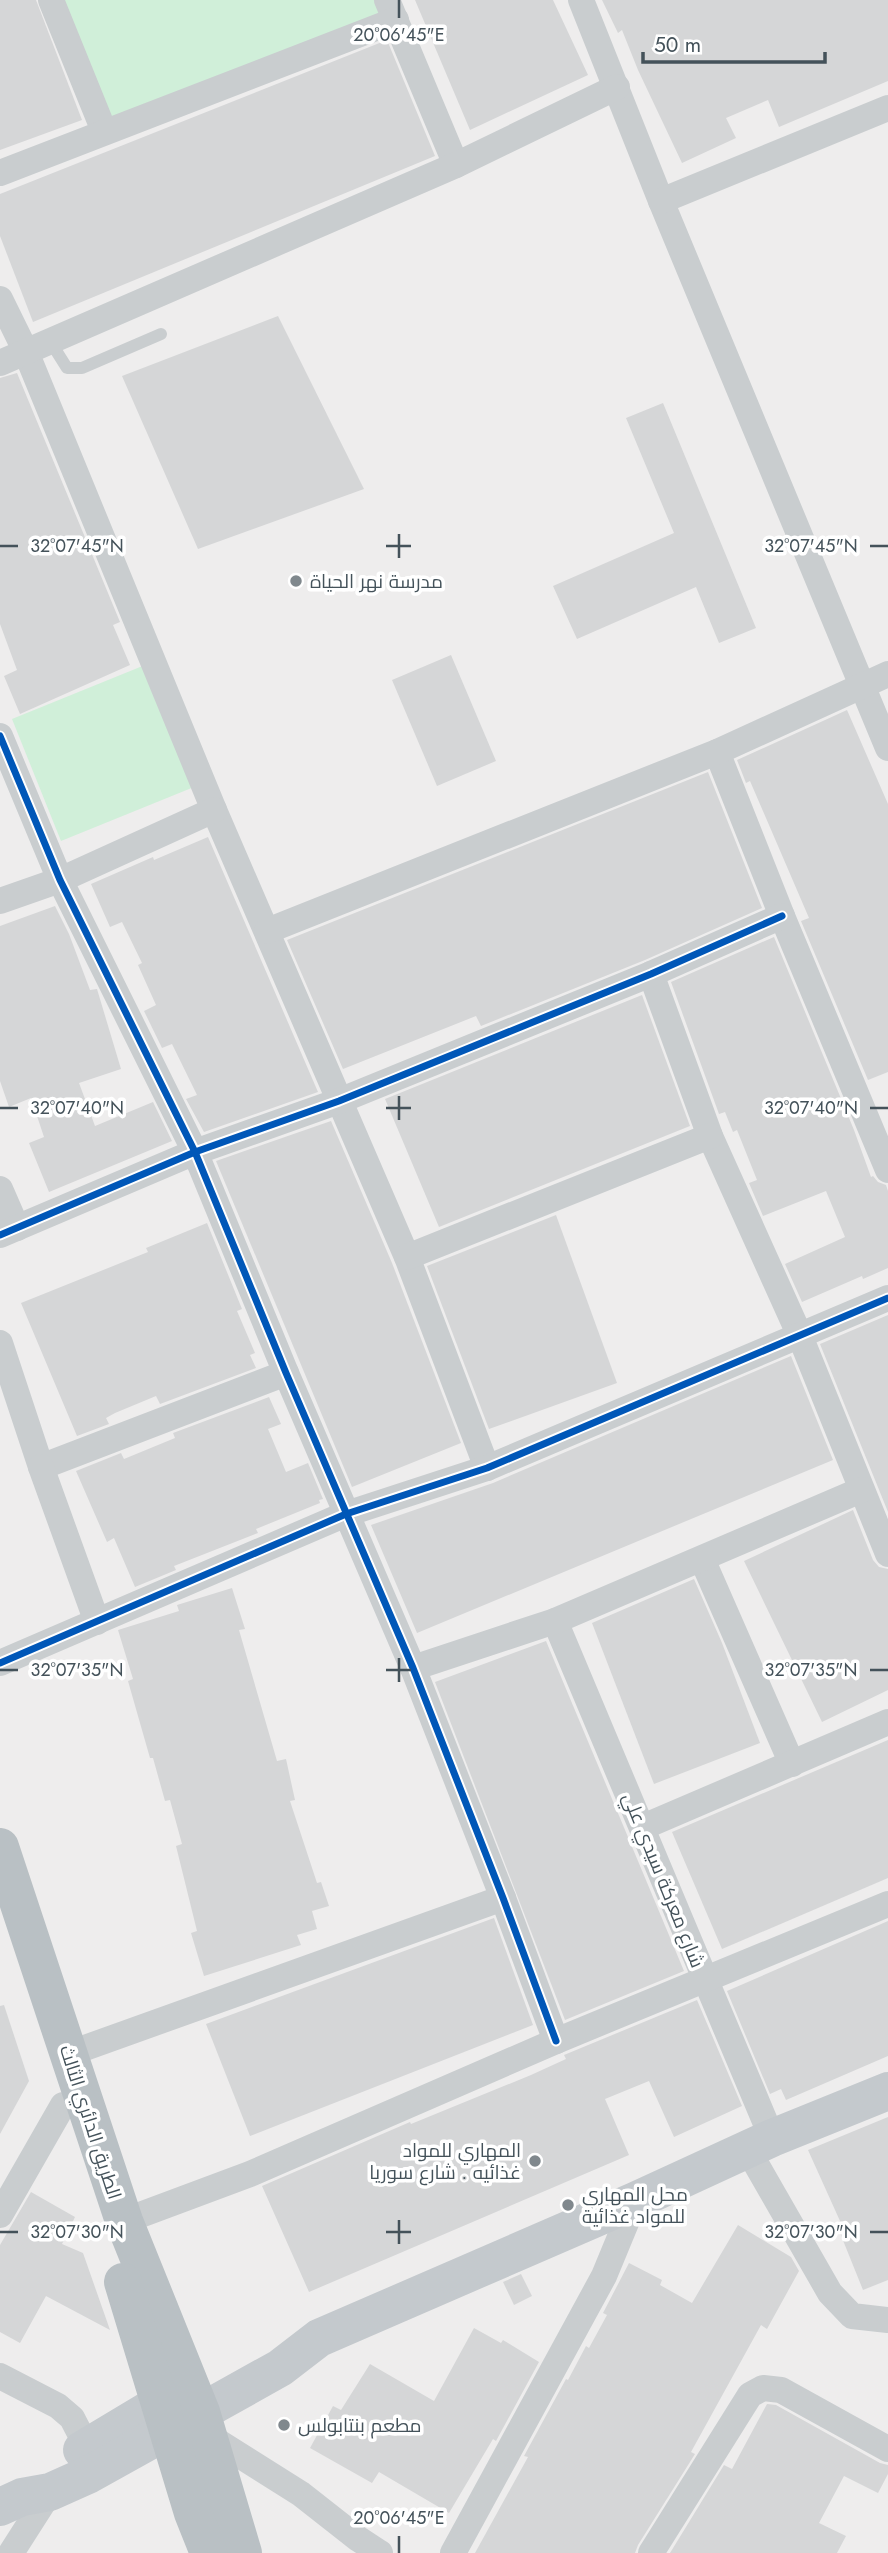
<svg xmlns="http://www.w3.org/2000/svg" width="888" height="2553" font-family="Jost,Cairo,sans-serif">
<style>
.green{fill:#d0efd9}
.building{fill:#d5d6d7}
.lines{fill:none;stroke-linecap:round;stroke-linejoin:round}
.lane{stroke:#c9cdcf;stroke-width:12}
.street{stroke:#c9cdcf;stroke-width:26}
.primary{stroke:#c4c9cd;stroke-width:38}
.highway{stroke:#b9c0c4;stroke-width:38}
.cycleway-casing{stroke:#fff;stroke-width:11}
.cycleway{stroke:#0057b8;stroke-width:7}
.ticks{fill:none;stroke:#44525a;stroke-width:2.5}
.poi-dot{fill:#80888d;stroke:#fff;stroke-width:2.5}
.labels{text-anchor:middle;stroke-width:7;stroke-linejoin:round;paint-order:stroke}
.poi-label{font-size:19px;fill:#44525a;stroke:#fff;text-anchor:start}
.street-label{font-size:19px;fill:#44525a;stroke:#fff}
.ticks-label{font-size:18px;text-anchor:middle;fill:#44525a;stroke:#fff;stroke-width:7;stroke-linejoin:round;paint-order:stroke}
</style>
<rect width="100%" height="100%" fill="#eeeded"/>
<g class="green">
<polygon points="51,0 387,0 395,19 104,130"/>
<polygon points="145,665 194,787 61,841 12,719"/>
</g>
<g class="building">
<polygon points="0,0 36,0 82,120 0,150"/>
<polygon points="415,0 553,0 588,75 470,130"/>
<polygon points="602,0 888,0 888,81 779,127 768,100 726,118 736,138 682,163 638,70 622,30 618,33"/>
<polygon points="387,40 435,156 33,322 0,236 0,194"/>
<polygon points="278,316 364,489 198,549 122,376"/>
<polygon points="17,373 120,622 113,625 130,665 20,714 4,676 17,670 0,624 0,378"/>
<polygon points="663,403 756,628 719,643 696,587 577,639 553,586 674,533 626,418"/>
<polygon points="451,655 496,761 437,786 392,680"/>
<polygon points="847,710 888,804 888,1072 868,1080 801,921 809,918 750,781 746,783 737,760"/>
<polygon points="708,772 762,908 645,960 481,1026 476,1016 343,1069 287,940"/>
<polygon points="208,837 318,1092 204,1132 186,1099 197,1095 172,1044 162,1048 144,1011 156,1005 138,965 142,963 122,922 110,927 91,884 153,857 154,860"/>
<polygon points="55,906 69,934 90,990 97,989 121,1069 79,1083 95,1126 153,1102 172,1141 49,1192 29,1143 44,1137 31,1098 9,1107 0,1081 0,926"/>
<polygon points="774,937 854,1130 871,1177 873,1176 878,1182 886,1185 888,1191 888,1268 863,1279 862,1276 802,1302 785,1264 845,1237 826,1191 763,1216 749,1183 757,1180 737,1130 733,1132 725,1112 719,1114 671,982"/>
<polygon points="642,995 690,1126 439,1227 385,1099"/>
<polygon points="331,1121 392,1263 461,1443 352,1487 216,1161"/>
<polygon points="556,1215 617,1383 489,1429 427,1266"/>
<polygon points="207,1223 242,1309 237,1311 255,1353 250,1355 256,1368 160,1404 156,1396 115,1413 106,1418 109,1424 77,1436 21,1303 148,1252 146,1248"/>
<polygon points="888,1315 888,1512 820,1344"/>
<polygon points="791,1356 833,1460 417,1633 371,1525 493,1483"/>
<polygon points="269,1397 281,1424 268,1429 286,1472 308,1463 323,1499 319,1500 320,1503 256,1529 258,1533 174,1566 176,1570 135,1587 114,1538 107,1542 76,1471 121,1453 124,1459 175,1438 173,1433"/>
<polygon points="853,1510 873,1560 879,1567 888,1569 888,1690 822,1722 744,1561"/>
<polygon points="694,1579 722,1643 760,1743 654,1784 592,1623"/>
<polygon points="232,1588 245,1629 239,1630 277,1761 286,1759 295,1800 290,1801 317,1883 321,1882 329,1906 312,1911 317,1929 297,1935 301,1945 204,1976 191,1933 197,1931 176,1846 182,1844 170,1800 165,1801 153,1758 150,1758 128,1681 133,1679 118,1630 179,1611 177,1605"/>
<polygon points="546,1641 684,1971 565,2020 435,1682"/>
<polygon points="888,1740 888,1878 722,1949 672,1832"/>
<polygon points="494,1918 533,2025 250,2136 206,2024"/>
<polygon points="888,1921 888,2056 786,2100 781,2089 770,2094 727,1991"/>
<polygon points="697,2000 742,2106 674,2137 649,2081 605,2099 629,2155 309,2292 262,2186 410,2122 411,2124 531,2075 566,2059 564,2055"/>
<polygon points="4,2005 29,2081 0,2134 0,2006"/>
<polygon points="888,2117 888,2280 863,2290 836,2223 840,2221 808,2150"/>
<polygon points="31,2192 75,2217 62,2244 83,2253 110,2330 46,2296 20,2343 0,2332 0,2245"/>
<polygon points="738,2225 791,2257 799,2271 767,2329 761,2325 691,2452 695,2454 638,2545 635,2553 475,2553 528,2457 524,2456 566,2379 568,2380 586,2346 589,2348 607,2315 603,2313 629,2263 662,2280 660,2285 692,2303"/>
<polygon points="521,2274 532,2296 514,2305 503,2282"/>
<polygon points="474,2328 501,2343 503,2340 539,2362 496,2441 493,2439 449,2513 379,2472 372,2483 310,2448 333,2406 341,2410 370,2364 434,2401"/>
<polygon points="767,2404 776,2405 880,2463 888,2465 888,2474 878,2493 844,2476 819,2523 846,2536 837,2553 670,2553 724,2465 732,2469"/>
</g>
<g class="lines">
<polyline class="lane" points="50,341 67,368 82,368 161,334"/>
<g class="street">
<polyline points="51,0 104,131"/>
<polyline points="387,0 456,165"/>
<polyline points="581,0 661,201 888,748"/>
<polyline points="0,173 396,20"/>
<polyline points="661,201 888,108"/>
<polyline points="0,299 26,352 214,810 407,1257 487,1468"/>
<polyline points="0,363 456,165 617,87"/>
<polyline points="0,736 60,880 195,1152 286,1373 413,1668 503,1898 556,2041"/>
<polyline points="717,752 782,916 888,1170"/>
<polyline points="0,901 60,880 214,810"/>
<polyline points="267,931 717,752 888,674"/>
<polyline points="651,974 710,1136 800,1336 888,1554"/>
<polyline points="0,1189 17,1228"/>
<polyline points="0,1235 195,1152 339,1101 651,974 782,916"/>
<polyline points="407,1257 710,1136"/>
<polyline points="0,1343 41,1467 286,1373"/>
<polyline points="41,1467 97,1622"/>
<polyline points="702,1559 792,1764"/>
<polyline points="555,1621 772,2138"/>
<polyline points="0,1663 346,1514 487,1468 888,1298"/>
<polyline points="413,1668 555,1621 861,1490"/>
<polyline points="643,1827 888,1722"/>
<polyline points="68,2054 503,1898"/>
<polyline points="748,2150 830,2293 852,2316 888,2320"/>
<polyline points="0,2215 63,2105"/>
<polyline points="124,2221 250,2174 556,2041 888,1904"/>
<polyline points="0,2376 58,2406 72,2418 87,2447"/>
<polyline points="209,2436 301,2494 357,2538 380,2553"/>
<polyline points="11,2553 50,2492"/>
<polyline points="453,2553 604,2276 635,2201"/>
<polyline points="651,2553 750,2395 763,2388 781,2390 888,2449"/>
</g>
<g class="primary">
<polyline points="82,2450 187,2387"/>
<polyline points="0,2507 22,2497 50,2492 88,2475 280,2368 319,2338 635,2201 772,2138 888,2091"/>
</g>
<g class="highway">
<polyline points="0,1847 124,2221 201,2412 243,2553"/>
<polyline points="123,2282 193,2513 209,2553"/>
</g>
<g class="cycleway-casing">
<g id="cycleway">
<polyline points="0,736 60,880 195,1152 286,1373 413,1668 503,1898 556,2041"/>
<polyline points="0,1235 195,1152 339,1101 651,974 782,916"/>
<polyline points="0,1663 346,1514 487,1468 888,1298"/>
</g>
</g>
<use href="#cycleway" class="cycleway"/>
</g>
<path class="ticks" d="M399,0V18M399,534V558M0,546H18M386,546H411M870,546H888M399,1096V1120M0,1108H18M386,1108H411M870,1108H888M399,1658V1682M0,1670H18M386,1670H411M870,1670H888M399,2220V2244M0,2232H18M386,2232H411M870,2232H888M399,2536V2553"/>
<g class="poi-dot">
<circle cx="296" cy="581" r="7"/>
<circle cx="535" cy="2161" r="7"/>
<circle cx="568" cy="2205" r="7"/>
<circle cx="284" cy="2425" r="7"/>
</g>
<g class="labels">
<g class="poi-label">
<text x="310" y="588">مدرسة نهر الحياة</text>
<text x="521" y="2157" text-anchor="end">المهاري للمواد<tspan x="521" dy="22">غذائيه . شارع سوريا</tspan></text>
<text x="582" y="2201">محل المهاري<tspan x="582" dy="22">للمواد غذائية</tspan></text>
<text x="298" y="2432">مطعم بنتابولس</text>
</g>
<g class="street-label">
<text transform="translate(664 1880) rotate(68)" y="7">شارع معركة سيدي علي</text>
<text transform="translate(91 2122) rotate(72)" y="7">الطريق الدائري الثالث</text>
</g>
</g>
<g class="ticks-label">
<text x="399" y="41">20°06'45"E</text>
<text x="77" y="552">32°07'45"N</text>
<text x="811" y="552">32°07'45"N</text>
<text x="77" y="1114">32°07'40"N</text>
<text x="811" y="1114">32°07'40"N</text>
<text x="77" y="1676">32°07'35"N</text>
<text x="811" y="1676">32°07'35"N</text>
<text x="77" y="2238">32°07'30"N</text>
<text x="811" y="2238">32°07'30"N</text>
<text x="399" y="2524">20°06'45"E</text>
</g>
<path d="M643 52v10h182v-10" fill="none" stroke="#44525a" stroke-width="3.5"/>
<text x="654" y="52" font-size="21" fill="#44525a" stroke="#ffffff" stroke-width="5" paint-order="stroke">50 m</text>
</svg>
